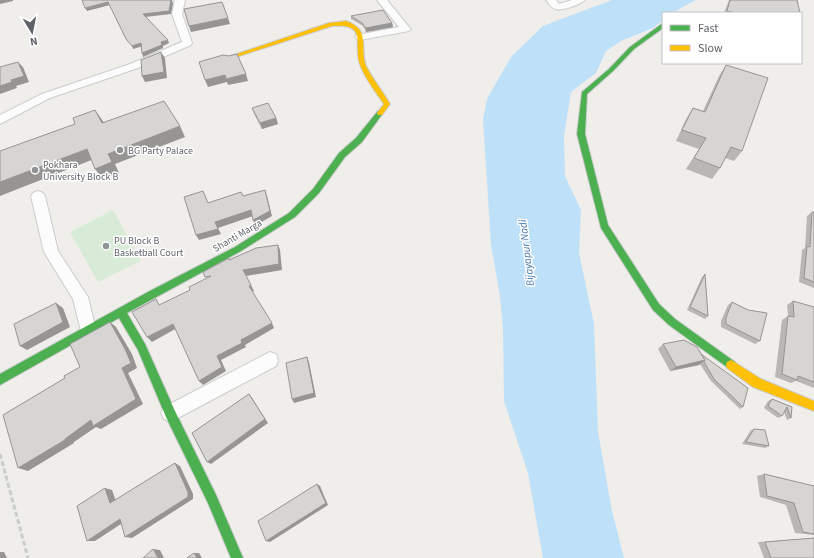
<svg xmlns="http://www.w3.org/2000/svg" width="814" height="558" font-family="'Source Sans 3',sans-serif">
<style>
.green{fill:#d8ebd6}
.water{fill:#bfe0f9}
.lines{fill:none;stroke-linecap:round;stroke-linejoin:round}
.street-casing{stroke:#cbcccc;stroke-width:2}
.fast-casing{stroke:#cacacb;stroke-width:2}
.slow-casing{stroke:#cacacb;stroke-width:2}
.path{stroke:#cacfcc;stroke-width:3;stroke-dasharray:5 2.5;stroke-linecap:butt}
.street{fill:#fdfcfc;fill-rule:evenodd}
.fast{fill:#4caf50;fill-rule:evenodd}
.slow{fill:#ffc107;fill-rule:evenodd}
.wall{fill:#b8b7b5}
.shaded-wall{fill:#969594}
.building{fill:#d6d5d3;stroke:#969594}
.poi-dot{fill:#919496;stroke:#fff;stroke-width:1.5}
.labels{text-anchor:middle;stroke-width:3;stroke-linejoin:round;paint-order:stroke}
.poi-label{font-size:10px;fill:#5f6368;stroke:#fff;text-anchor:start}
.street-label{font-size:10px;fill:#5f6368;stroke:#fff}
.water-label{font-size:11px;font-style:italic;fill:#4174aa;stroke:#fff}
</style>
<rect width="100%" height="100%" fill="#efeeea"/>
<polygon class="green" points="113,210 141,261 98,282 70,232"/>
<polygon class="water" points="612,0 696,0 672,13 663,13 663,20 653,28 621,41 606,51 596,73 571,92 564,136 565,176 581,210 579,253 594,324 598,432 612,511 624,558 543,558 528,473 504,401 503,328 500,296 491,245 483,119 487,99 511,57 543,26"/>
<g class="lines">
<g class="street-casing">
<g id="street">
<polygon points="175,0 185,0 182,14 192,43 191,45 138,68 50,98 0,124 0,115 42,94 130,64 182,42 172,14"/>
<polygon points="377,0 387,0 409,27 411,29 409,31 360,40 357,39 355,37 357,35 399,27"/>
<path d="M546,0H556L559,4L572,0H585C579,5 563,11 556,9C552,9 549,3 546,0Z"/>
<polygon points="38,191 43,193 45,196 58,251 88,297 96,330 94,335 88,337 82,335 73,299 44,252 31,196 33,193"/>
<polygon points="270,352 276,354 278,360 276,366 176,419 170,422 164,419 161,413 164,407"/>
</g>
</g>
<g class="fast-casing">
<g id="fast">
<polygon points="663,23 663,28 634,49 613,71 587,94 585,134 608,225 659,304 675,319 735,362 736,365 735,368 731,370 669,325 653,310 601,228 577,134 582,92 609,69 630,47"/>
<polygon points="378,111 382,111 383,113 362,142 345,157 319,193 295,217 241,251 127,313 145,344 174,409 216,495 243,558 231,558 208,503 166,417 138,350 119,318 0,385 0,374 148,292 235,247 289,213 313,189 339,153 356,138"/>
</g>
</g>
<g class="slow-casing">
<g id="slow">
<path d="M346,21C372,30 359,48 366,66C371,77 384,93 390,104L382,115H378L377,113L384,104C376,92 366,80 361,67C351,46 371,23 332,26L233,58L228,57L329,23Z"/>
<polygon points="731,360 761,379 814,401 814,411 753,387 727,368 726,365 727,362"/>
</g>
</g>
<polyline class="path" points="0,454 28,558"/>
<use href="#street" class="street"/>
<use href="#fast" class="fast"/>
<use href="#slow" class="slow"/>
</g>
<g class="wall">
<polygon points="729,0 797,0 800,13 724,13"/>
<polygon points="351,16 392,23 393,27 366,32 363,26 351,19"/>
<polygon points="726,65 742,151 734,161 725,158 720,168 712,179 686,169 699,149 676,141 686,119 693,108 703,111 719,76"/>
<polygon points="252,108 276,118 278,124 262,129 254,114"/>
<polygon points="812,212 814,212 814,288 799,282 802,250 805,248 807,216"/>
<polygon points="705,274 708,316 705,319 687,310 702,277"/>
<polygon points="793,301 814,307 814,388 796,381 791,383 775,377 782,320 788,316 787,305"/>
<polygon points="732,302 748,310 760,341 755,344 721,327 721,321 728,305"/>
<polygon points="663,344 701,354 743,407 740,409 711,381 700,364 699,365 670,371 658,349"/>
<polygon points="772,399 792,407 791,418 787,420 784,412 782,416 778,418 764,408 768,401"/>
<polygon points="754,429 769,446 765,448 742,444 751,430"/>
<polygon points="764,474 814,486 814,535 795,533 786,505 760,497 757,476"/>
<polygon points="814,538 814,558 764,558 758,542"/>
</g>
<g class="shaded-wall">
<polygon points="0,0 13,0 13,1 0,4"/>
<polygon points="171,0 172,0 173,4 171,14 145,17 143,14"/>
<polygon points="108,2 110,5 87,11 85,8"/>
<polygon points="228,18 230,24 191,32 189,26"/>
<polygon points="392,23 393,27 366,32 366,28"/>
<polygon points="168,40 169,43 163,46 163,48 143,57 142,53 161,42"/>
<polygon points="141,43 143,46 133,49 132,46"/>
<polygon points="161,52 165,58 167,78 145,82 142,76"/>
<polygon points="18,62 23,67 29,82 16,86 17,88 0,94 0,86 11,80"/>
<polygon points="246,74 248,81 228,85 227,82 208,87 205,80 225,75"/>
<polygon points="95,110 103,121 109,134 102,123"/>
<polygon points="276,118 278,124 262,129 260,123"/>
<polygon points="180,126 185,137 115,164 119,173 103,179 95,169 108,154"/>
<polygon points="87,149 94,159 0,196 0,182"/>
<polygon points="265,190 267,196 272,216 255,226 253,220"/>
<polygon points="251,210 253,216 218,228 221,234 199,240 196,235 215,222"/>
<polygon points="278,245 280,250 282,270 246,276 243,270"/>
<polygon points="251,285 254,291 252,292 249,286"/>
<polygon points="56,303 63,308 70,327 27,350 20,346"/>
<polygon points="110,322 116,327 132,354 137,368 128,373 143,404 101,429 96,427 74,442 74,443 28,471 18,468 65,439 122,368"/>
<polygon points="272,323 274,328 245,345 246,347 221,360 226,371 203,385 199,381 217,356 241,340"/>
<polygon points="173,324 177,328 152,342 147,337"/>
<polygon points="307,357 309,362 316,397 294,403 292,399"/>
<polygon points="705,360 699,365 670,371 676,367"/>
<polygon points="249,394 252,398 268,423 211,464 207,462"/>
<polygon points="175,463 180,466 193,494 193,499 132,538 125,537"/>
<polygon points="317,484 320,486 328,505 270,542 266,541"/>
<polygon points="105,488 112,490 117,504 110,503"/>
<polygon points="120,519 127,520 95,541 87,541"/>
<polygon points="153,549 160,550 164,558 158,558"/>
<polygon points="0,552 4,552 7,558 0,558"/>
<polygon points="194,553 199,553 202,558 197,558"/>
</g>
<g class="building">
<polygon points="82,0 171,0 169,11 143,14 168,40 161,42 162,45 142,53 141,43 132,46 126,39 108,2 85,8"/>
<polygon points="730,0 797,0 800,13 737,13 727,11"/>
<polygon points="222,2 228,18 189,26 184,9"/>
<polygon points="383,10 392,23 366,28 362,23 351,16"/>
<polygon points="161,52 164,72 142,76 141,60"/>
<polygon points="237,54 246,74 226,79 225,75 205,80 199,62 223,55 229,56"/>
<polygon points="18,62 24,76 11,80 12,82 0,86 0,67"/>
<polygon points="726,65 768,78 742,151 731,147 720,168 694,158 706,138 682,130 693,108 705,112"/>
<polygon points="164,101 180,126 108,154 112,162 95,169 87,149 0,182 0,151 75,124 73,118 95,110 102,123"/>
<polygon points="268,103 276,118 260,123 252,108"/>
<polygon points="265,190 270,211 253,220 251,210 215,222 218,229 196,235 184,197 203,191 208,203 241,192 243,196"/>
<polygon points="812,212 814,212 814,282 804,278 807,246 810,247"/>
<polygon points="278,245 279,264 243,270 251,285 249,286 272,323 241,340 242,343 217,356 222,367 199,381 173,324 147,337 132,312 156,299 159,305 190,290 189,287 211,276 205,277 203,272 229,258 229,260 256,248"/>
<polygon points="705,274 708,316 690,307"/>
<polygon points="793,301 814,307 814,382 798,376 797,380 782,374 788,316 794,317"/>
<polygon points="732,302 748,310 767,313 760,341 726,324 726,318"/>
<polygon points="56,303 63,322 20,346 14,324"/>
<polygon points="110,322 125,349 131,363 122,368 136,399 93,426 91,420 65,439 65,440 18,468 3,415 65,378 64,376 80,367 70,344"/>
<polygon points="684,340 697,347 705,360 676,367 663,344"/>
<polygon points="701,354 748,388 743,407 714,379 704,362 705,360"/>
<polygon points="307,357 314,393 292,399 286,363"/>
<polygon points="249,394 265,419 207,462 192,433"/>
<polygon points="772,399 792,407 791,418 787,407 782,416 768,406"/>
<polygon points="754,429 765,430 769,446 746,442"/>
<polygon points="175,463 188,492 188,497 125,537 120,519 87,541 77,506 105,488 110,503"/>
<polygon points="764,474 814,486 814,534 803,532 794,503 767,496"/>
<polygon points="317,484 326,503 266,541 258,521"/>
<polygon points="814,538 814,558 771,558 765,542"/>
<polygon points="153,549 158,558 143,558"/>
<polygon points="194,553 197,558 187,558"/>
</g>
<g class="poi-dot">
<circle cx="120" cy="150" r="4"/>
<circle cx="35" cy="170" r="4"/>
<circle cx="106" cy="246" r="4"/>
</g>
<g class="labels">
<g class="poi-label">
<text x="128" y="154">BG Party Palace</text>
<text x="43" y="168">Pokhara<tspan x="43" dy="12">University Block B</tspan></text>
<text x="114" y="244">PU Block B<tspan x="114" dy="12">Basketball Court</tspan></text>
</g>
<g class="street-label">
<text transform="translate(237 235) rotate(-30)" y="4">Shanti Marga</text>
</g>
<g class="water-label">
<text transform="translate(526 253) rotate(-97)" y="4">Bijayapur Nadi</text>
</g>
</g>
<rect x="662" y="12" width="140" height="52" fill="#ffffff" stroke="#bfc1c3"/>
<rect x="670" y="25" width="20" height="6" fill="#4caf50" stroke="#bfc1c3"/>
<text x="698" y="32" font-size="12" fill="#5f6368">Fast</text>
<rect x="670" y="45" width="20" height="6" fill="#ffc107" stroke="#bfc1c3"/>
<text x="698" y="52" font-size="12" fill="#5f6368">Slow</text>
<g transform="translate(32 32) rotate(170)" stroke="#ffffff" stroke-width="3" paint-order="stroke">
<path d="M0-3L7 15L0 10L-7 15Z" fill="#5f6368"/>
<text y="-6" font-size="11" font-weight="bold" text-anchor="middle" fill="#5f6368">N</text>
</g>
</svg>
